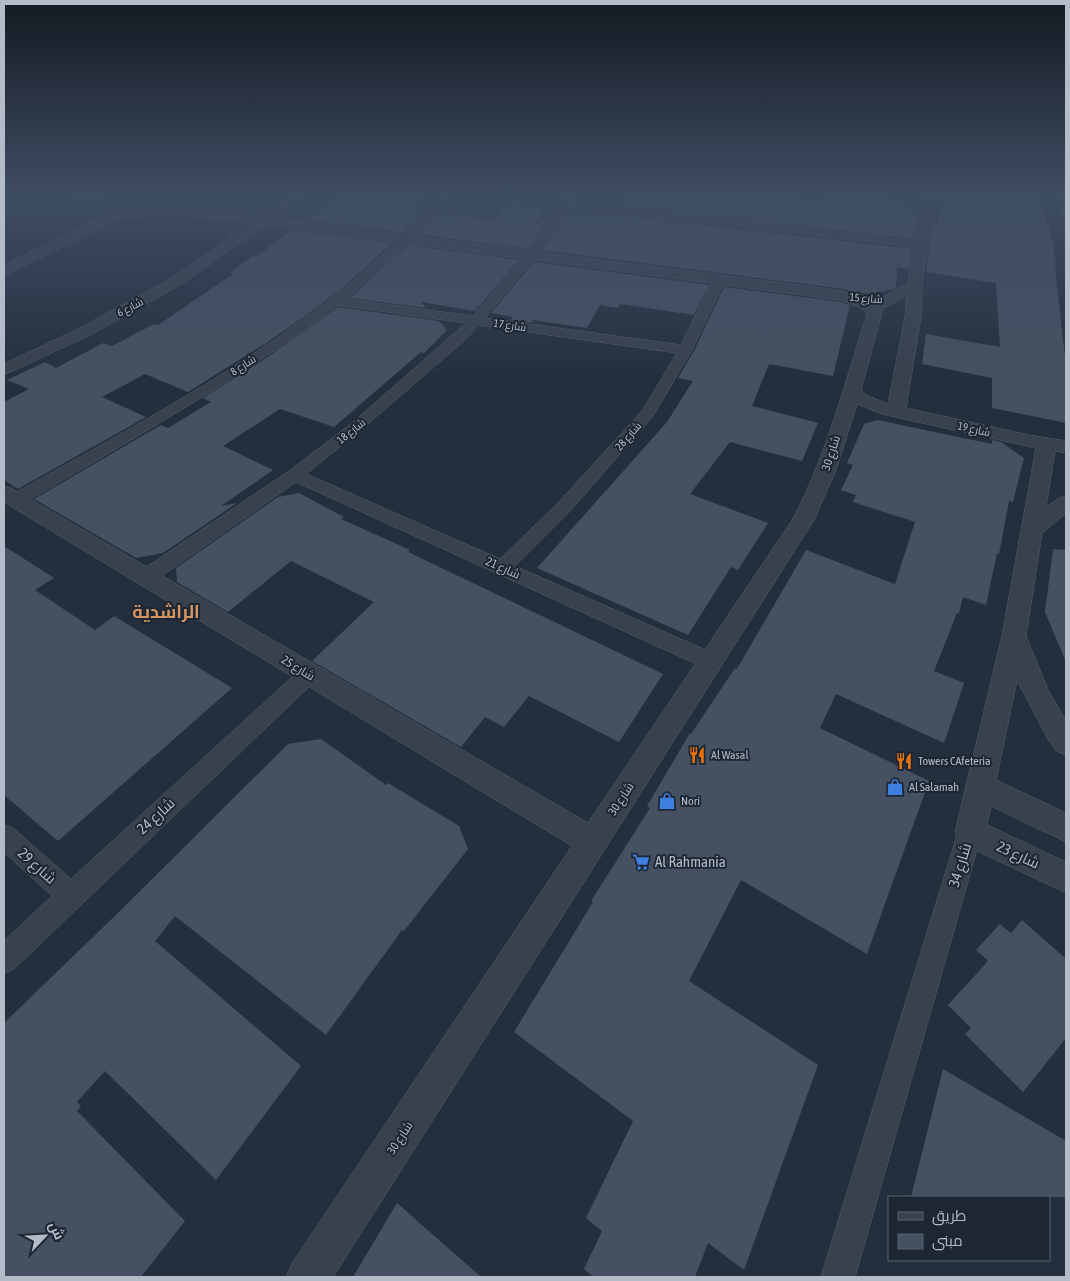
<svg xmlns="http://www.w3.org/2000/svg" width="1070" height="1281" font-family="'Asap Condensed',Cairo,sans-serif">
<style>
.building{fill:#455162}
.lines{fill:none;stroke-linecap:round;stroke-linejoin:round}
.minor-casing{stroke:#565f6c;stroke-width:1}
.tertiary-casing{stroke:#565f6c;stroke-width:1}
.minor{fill:#38414e;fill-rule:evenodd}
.tertiary{fill:#38414e;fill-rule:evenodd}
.labels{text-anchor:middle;stroke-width:4;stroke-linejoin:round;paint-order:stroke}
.far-street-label{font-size:11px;fill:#b4bcc9;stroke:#1d2633}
.street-label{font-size:12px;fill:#b4bcc9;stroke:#1d2633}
.poi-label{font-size:12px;fill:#b4bcc9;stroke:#1d2633;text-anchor:start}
.near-street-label{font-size:15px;fill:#b4bcc9;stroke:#1d2633}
.near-poi-label{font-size:15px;fill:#b4bcc9;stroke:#1d2633;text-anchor:start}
.district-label{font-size:18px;font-weight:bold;fill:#d59563;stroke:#1d2633}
</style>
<rect width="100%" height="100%" fill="#242f3e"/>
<g class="building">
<polygon points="336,197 428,197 413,211 423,212 403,232 307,220"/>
<polygon points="629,197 780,197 822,202 823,197 870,197 899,201 918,212 914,239 624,206"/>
<polygon points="940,197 1041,197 1046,224 1049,225 1057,268 1055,268 1066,366 1066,423 992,408 992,378 922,364 926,334 1000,347 996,283 926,272 933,221 938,224"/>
<polygon points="508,203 545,207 534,225 547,221 528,249 418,234 438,214 496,220"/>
<polygon points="579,212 617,216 618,215 912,249 909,269 897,267 896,288 872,294 852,292 844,289 542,250 565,216"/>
<polygon points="293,230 392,243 346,285 307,315 266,343 188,392 145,374 102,397 146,417 18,489 4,480 4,402 29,389 7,380 45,362 56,368 103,343 112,346 154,324 158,325 233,274 230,273 252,256 255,257"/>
<polygon points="408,245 519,260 475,311 421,302 426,308 350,298"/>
<polygon points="534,262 709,285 694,315 620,304 618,308 600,305 587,328 533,320 532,323 511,320 513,317 491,313"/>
<polygon points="724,287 841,302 850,305 833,376 769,364 752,406 818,423 802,461 730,442 690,494 768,523 738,570 731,567 688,635 537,568 667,422 693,381 678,378 694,351"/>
<polygon points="338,307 439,321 447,330 424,353 421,352 334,427 280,409 223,446 273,470 221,506 237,503 163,553 136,558 34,499 161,425 168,428 211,402 203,398 263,360"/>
<polygon points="877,420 992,444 992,440 1001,442 1024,458 1013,502 1009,501 999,554 997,553 986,605 963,597 959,613 957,613 934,671 964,683 944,743 836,694 820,728 929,781 867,954 741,880 689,981 818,1065 744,1270 708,1243 695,1277 594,1277 584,1269 602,1231 586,1218 633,1121 514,1032 593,902 591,901 650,808 647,806 690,733 691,734 735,668 737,669 806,550 895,584 915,522 853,502 856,495 841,490 853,465 847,463 864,424"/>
<polygon points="299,493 344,517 341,519 410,550 408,552 663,674 619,742 529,696 504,727 485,717 461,747 312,661 374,602 291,561 228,612 177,582 176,568 278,497"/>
<polygon points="4,546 54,578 35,590 95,630 114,616 232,688 58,841 4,795"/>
<polygon points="1053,549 1066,550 1066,662 1045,612"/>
<polygon points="321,739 386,785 388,783 459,826 468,849 404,931 402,930 326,1035 175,916 155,941 301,1066 216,1180 105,1071 77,1102 81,1106 77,1111 185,1221 141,1277 4,1277 4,1023 121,910 288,744"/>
<polygon points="1022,920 1066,959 1066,1038 1023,1092 965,1034 971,1028 948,1005 988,961 976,950 1000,924 1011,933"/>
<polygon points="943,1069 1066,1141 1066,1197 911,1197"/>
<polygon points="397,1203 481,1277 353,1277"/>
</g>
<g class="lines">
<g class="minor-casing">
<g id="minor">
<path d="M440,197H451L397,254L346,299L473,316L527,253L566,197H576L573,202L921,242L926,245L921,248L569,207L535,257L485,318L681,345L713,280L719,276L725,280L692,350L653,416L570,511L515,566L717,655L720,661L717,667L710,669L703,667L296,482L153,582L146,584L139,582L137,577L139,572L289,471L351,424L466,323L338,305C238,380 129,441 22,504L16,505L10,504L8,500L10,496C125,431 244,369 347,286C380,259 410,228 440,197ZM479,325L677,353L642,411L558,503L500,559L306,474L361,430L466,339Z"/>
<polygon points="1058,197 1066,197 1066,217 1061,214"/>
<polygon points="309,666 316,668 319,674 316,680 14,969 4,973 4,941 52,896 4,852 4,825 13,828 71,879 302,668"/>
<polygon points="970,821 979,824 982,832 855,1277 821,1277 958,832 961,824"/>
</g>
</g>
<g class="tertiary-casing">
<g id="tertiary">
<polygon points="70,197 93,197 110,201 112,204 106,208 72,200"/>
<path d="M289,197H304L275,218L844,291L873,303L908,283L923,197H935L922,285L921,317L906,408L1029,435L1066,441V453L1055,451L1046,507L1059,498L1066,496V513L1042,533L1026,636L1048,690L1066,721V755L1056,751L1048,739L1017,680L996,780L1066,813V842L991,806L987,825L1066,862V893L959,842L955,832L1002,636L1036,448L882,414L857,404L836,470L814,520L333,1277H286L293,1262L572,846L4,502V486L11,488L588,823L793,519C827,453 845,383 867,314L860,307L841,300L266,225L180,285L92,334L4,375V364L80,328L170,279L251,223L175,214L117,218L92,233L9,273L4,274V265L82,227L128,202L134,206L132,209L175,206L261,217ZM907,296L905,317L888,404L866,395L861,390L883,309Z"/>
</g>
</g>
<use href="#minor" class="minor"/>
<use href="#tertiary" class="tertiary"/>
</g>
<linearGradient id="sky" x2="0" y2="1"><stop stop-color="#141a22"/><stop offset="0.52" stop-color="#3f4d63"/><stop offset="1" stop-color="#3f4d63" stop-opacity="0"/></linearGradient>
<rect width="1070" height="377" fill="url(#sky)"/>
<defs>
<g id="restaurant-bare" transform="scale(1.35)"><path d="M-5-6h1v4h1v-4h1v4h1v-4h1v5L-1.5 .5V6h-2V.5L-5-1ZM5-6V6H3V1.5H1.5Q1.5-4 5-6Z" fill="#e8710a" stroke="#1d2633" stroke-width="2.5" paint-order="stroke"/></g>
<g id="shop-bare" transform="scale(1.35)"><path d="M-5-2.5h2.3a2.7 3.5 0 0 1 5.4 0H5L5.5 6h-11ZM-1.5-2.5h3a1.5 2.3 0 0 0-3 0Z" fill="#3f7fe0" stroke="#1d2633" stroke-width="2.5" paint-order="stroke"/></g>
<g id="supermarket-bare" transform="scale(1.35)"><path d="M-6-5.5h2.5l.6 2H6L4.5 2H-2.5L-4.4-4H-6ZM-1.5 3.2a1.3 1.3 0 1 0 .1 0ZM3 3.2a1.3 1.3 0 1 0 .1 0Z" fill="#3f7fe0" stroke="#1d2633" stroke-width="2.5" paint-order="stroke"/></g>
</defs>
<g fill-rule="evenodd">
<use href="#restaurant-bare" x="697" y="755"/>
<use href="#restaurant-bare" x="904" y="761"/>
<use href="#shop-bare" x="895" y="787"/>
<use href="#shop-bare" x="667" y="801"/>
<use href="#supermarket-bare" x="641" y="862"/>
</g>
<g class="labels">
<g class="far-street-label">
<text transform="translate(866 298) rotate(4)" y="4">شارع 15</text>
<text transform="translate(130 307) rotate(-28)" y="4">شارع 6</text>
<text transform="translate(510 325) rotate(8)" y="4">شارع 17</text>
<text transform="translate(243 365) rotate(-33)" y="4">شارع 8</text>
<text transform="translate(974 429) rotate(13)" y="4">شارع 19</text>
<text transform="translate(351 431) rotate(-39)" y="4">شارع 18</text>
<text transform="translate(628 436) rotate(-49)" y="4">شارع 28</text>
</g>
<g class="street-label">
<text transform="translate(831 453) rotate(-72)" y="4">شارع 30</text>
<text transform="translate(503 568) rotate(24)" y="4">شارع 21</text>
<text transform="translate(298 668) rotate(31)" y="4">شارع 25</text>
<text transform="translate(621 799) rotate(-57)" y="4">شارع 30</text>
<text transform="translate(400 1138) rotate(-57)" y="4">شارع 30</text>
</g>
<g class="poi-label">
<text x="711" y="759">Al Wasal</text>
<text x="918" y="765">Towers CAfeteria</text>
<text x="909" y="791">Al Salamah</text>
<text x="681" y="805">Nori</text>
</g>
<g class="near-street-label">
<text transform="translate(156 816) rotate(-43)" y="5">شارع 24</text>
<text transform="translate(1018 855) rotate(25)" y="5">شارع 23</text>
<text transform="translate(960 865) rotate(-73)" y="5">شارع 34</text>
<text transform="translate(37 866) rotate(42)" y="5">شارع 29</text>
</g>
<g class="near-poi-label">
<text x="655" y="867">Al Rahmania</text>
</g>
<g class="district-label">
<text x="166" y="618">الراشدية</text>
</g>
</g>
<rect width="1070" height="1281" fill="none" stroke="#b4bcc9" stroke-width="10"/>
<rect x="888" y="1196" width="162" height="65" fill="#1d2633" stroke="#59626f"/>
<rect x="898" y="1212" width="25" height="8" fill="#38414e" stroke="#59626f"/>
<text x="932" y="1221" font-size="15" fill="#b4bcc9">طريق</text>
<rect x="898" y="1234" width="25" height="15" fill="#455162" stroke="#59626f"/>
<text x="932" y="1246" font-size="15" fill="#b4bcc9">مبنى</text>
<g transform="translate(45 1236) rotate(65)" stroke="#1d2633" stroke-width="4" paint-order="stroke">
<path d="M0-4L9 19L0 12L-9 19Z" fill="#b4bcc9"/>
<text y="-8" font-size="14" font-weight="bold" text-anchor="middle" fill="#b4bcc9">ش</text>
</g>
</svg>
